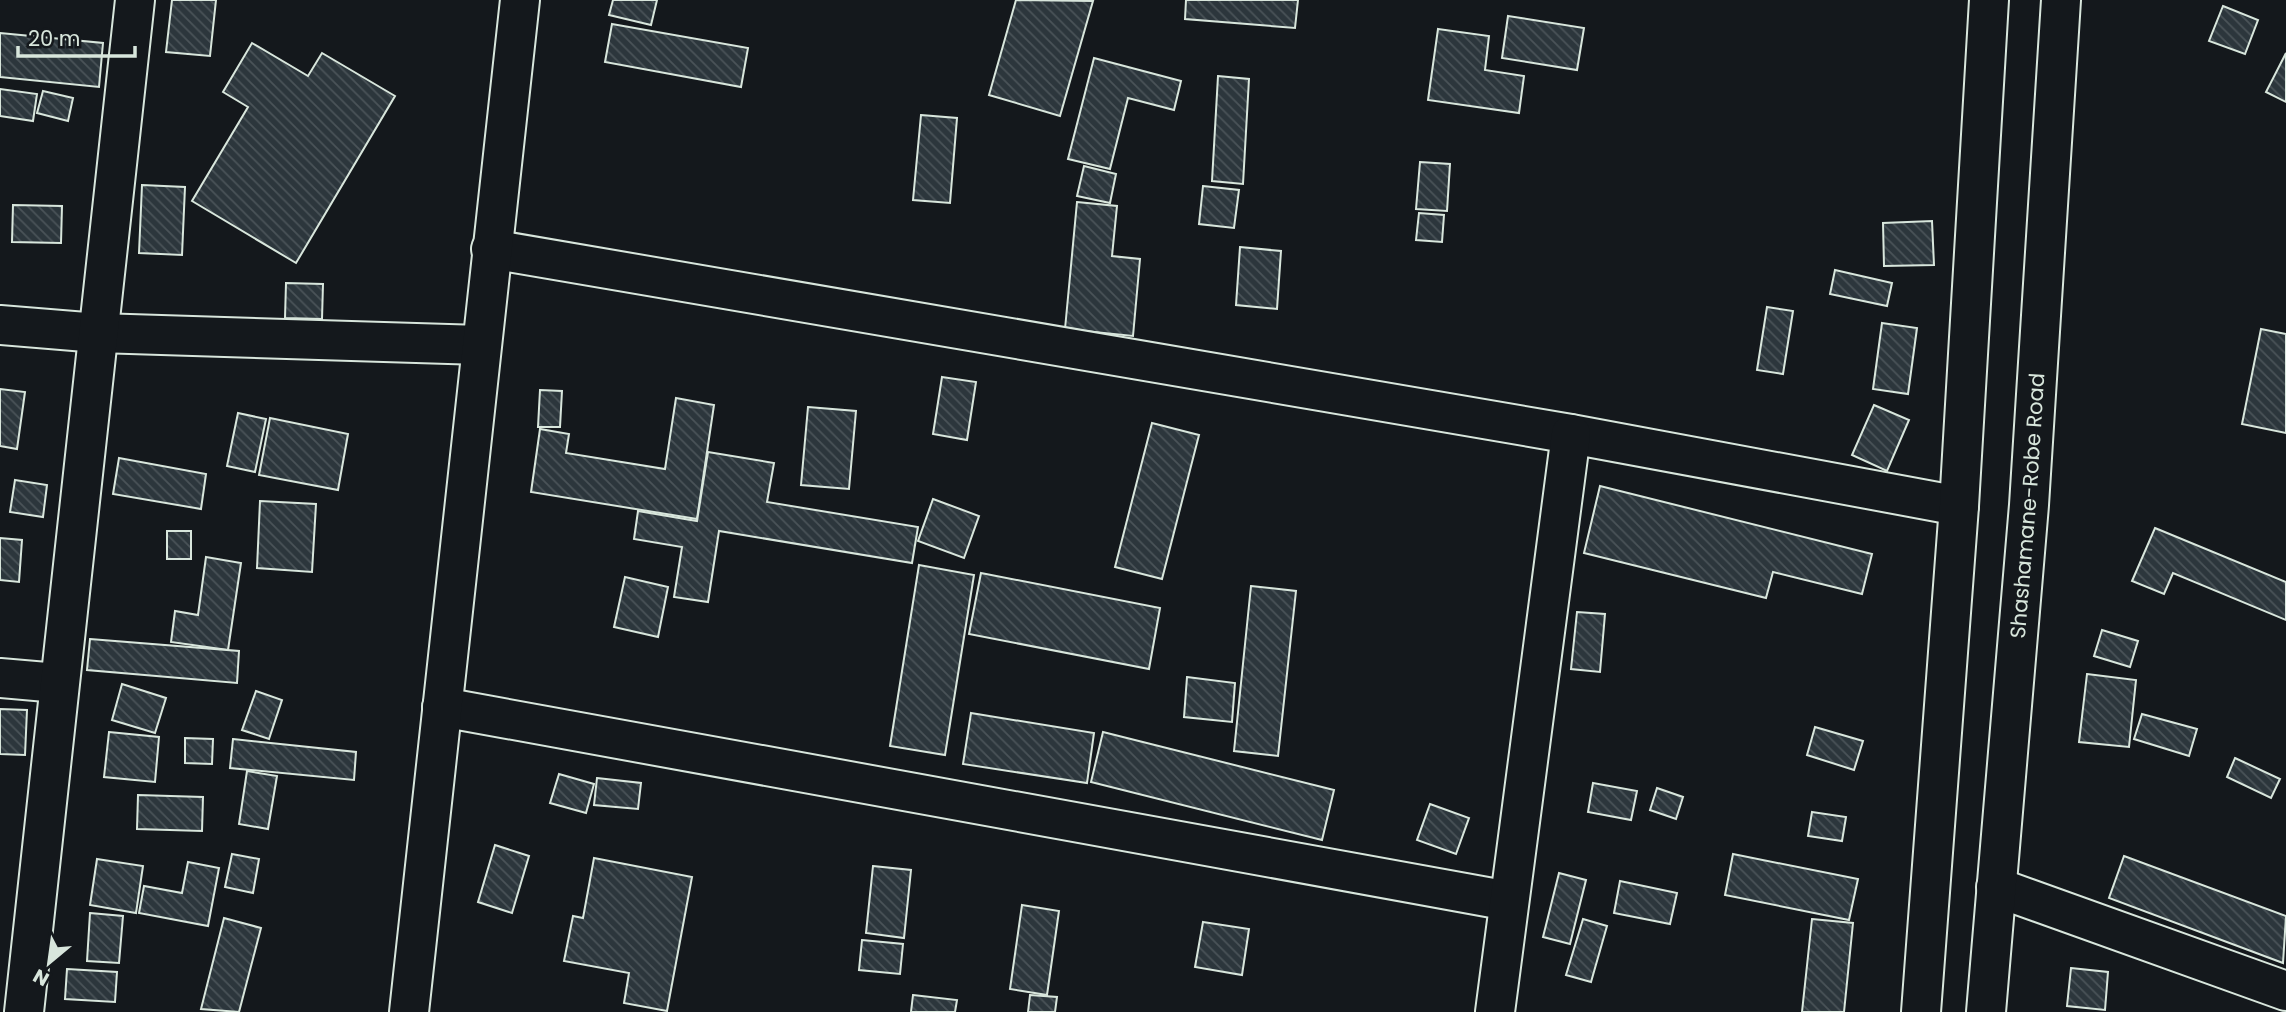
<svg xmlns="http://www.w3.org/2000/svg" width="2286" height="1012" font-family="Poppins,sans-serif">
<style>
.building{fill:url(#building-back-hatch);stroke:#d8e6dc;stroke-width:2}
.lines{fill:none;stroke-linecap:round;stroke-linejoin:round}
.minor-casing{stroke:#d8e6dc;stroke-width:42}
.major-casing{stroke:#d8e6dc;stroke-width:42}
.minor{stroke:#14181c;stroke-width:38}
.major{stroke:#14181c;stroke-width:38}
.labels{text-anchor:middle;stroke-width:5;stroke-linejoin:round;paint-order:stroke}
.street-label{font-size:21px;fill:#d8e6dc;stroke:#14181c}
</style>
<defs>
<pattern id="building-back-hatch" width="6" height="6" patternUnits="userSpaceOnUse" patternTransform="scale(1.75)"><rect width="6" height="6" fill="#2c363c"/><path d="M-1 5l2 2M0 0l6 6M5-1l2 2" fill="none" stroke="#4a5358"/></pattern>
</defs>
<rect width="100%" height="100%" fill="#14181c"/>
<g class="building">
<polygon points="172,0 216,0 210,56 166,52"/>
<polygon points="613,0 657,0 651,25 609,15"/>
<polygon points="1016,0 1093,1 1060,116 989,95"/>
<polygon points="1186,0 1298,0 1295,28 1185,19"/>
<polygon points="2223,6 2258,20 2245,54 2209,41"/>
<polygon points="1508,16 1584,28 1577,70 1502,58"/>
<polygon points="612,24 748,48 741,87 605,62"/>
<polygon points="1438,29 1489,36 1485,70 1524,76 1519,113 1428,100"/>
<polygon points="0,33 103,43 99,87 0,77"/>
<polygon points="252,43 308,76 322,53 395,96 296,263 192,201 248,107 223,92"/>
<polygon points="2286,53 2286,102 2266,92"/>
<polygon points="1094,58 1181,81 1174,110 1128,98 1110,169 1068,159"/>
<polygon points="1218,76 1249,79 1243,184 1212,181"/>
<polygon points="0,89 37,94 33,121 0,116"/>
<polygon points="43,91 73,98 68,121 37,113"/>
<polygon points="921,115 957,118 950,203 913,200"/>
<polygon points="1420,162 1450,164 1447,211 1416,209"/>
<polygon points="1084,166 1116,174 1110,203 1077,196"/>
<polygon points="142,185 185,187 182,255 139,253"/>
<polygon points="1203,186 1239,190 1234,228 1199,224"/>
<polygon points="1077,202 1117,206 1112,256 1140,259 1133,336 1065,329"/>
<polygon points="13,205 62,206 61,243 12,242"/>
<polygon points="1419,213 1444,215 1442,242 1416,240"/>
<polygon points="1932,221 1934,265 1884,266 1883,223"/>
<polygon points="1240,247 1281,251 1277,309 1236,305"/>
<polygon points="1835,270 1892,283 1887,306 1830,294"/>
<polygon points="286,283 323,284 322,319 285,318"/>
<polygon points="1767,307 1793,311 1783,374 1757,370"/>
<polygon points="1882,323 1917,328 1908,394 1873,389"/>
<polygon points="2261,329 2286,334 2286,433 2242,424"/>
<polygon points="942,377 976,382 967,440 933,434"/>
<polygon points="0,389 25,392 17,449 0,446"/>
<polygon points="540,390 562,391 560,427 538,427"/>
<polygon points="676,398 714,405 697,519 531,492 540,429 569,434 566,453 665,469"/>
<polygon points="1874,405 1909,420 1887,471 1852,455"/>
<polygon points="808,407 856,411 849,489 801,485"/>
<polygon points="238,413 266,419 255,472 227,466"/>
<polygon points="270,418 348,434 338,490 259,475"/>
<polygon points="1152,423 1199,435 1162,579 1115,567"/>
<polygon points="708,452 774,463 767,502 918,527 912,563 719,531 708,602 674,597 682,547 634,539 638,511 697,521"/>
<polygon points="119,458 206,474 201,509 113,494"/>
<polygon points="15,480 47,485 43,517 10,512"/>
<polygon points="1600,486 1872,554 1862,594 1773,572 1766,598 1584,553"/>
<polygon points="933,499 979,516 964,558 918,541"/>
<polygon points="260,501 316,504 312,572 257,568"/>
<polygon points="2155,528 2286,582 2286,620 2173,573 2164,594 2132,581"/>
<rect x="167" y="531" width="24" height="28"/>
<polygon points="0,538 22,540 19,582 0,580"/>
<polygon points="206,557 241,563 228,650 171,642 175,611 198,615"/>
<polygon points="919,565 974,575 945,755 890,746"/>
<polygon points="981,573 1160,608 1149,669 969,634"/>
<polygon points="625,577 668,587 658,637 614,627"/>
<polygon points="1251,586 1296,591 1278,756 1234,751"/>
<polygon points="1577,612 1605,614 1600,672 1571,669"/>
<polygon points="2102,630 2138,641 2130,667 2094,656"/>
<polygon points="90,639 239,651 237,683 87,670"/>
<polygon points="2087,674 2136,680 2129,747 2079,742"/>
<polygon points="1187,677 1235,683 1232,722 1184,717"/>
<polygon points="122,684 166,698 155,733 112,720"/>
<polygon points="256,691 282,700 269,739 242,730"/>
<polygon points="0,709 27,710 25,755 0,754"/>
<polygon points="971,713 1094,733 1087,783 963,764"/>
<polygon points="2142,714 2197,729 2189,756 2134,739"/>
<polygon points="1815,727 1863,741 1854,770 1807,755"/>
<polygon points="109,732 159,737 155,782 104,777"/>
<polygon points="1103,732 1334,790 1322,840 1091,782"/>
<polygon points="185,738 213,739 212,764 185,763"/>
<polygon points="233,739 356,752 354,780 230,768"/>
<polygon points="2235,758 2280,779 2271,798 2227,777"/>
<polygon points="247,771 277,776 268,829 239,824"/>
<polygon points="559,774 594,784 586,813 550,803"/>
<polygon points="597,778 641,783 638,809 594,805"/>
<polygon points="1593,783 1637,791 1631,820 1588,812"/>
<polygon points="1657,788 1683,797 1676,819 1650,810"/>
<polygon points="138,795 203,797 202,831 137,829"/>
<polygon points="1430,804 1469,818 1456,854 1417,840"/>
<polygon points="1812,812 1846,817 1842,841 1808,836"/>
<polygon points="495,845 529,856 512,913 478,902"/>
<polygon points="232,854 259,859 253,893 225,887"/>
<polygon points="1733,854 1858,879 1849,920 1725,895"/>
<polygon points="2124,856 2286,916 2283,963 2109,898"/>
<polygon points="594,858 692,877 667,1011 624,1003 629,973 564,961 573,916 583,918"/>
<polygon points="97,859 143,866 136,913 90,905"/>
<polygon points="188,862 219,868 208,926 139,913 144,886 182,893"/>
<polygon points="873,866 911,870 904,938 866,933"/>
<polygon points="1559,873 1586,880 1570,944 1543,937"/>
<polygon points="1620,881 1677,893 1670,924 1614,913"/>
<polygon points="1022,905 1059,911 1047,995 1010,989"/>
<polygon points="90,913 123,916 119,963 87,961"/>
<polygon points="224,918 261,928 239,1012 201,1009"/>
<polygon points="1583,919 1607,926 1591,982 1566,975"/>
<polygon points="1812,919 1853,923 1844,1012 1802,1012"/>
<polygon points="1203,922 1249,929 1242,975 1195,967"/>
<polygon points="862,940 903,944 900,974 859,970"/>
<polygon points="2071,968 2108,972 2105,1010 2067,1006"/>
<polygon points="67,969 117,972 115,1002 65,999"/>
<polygon points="913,995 957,1000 955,1012 911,1012"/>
<polygon points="1030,995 1057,997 1055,1012 1028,1012"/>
</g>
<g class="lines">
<g class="minor-casing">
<g id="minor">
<polyline points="491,249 1571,434 1959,506"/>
<polyline points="0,325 98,333 481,345"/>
<polyline points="0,678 58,683"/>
<polyline points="442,707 1509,901"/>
<polyline points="1996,887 2286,991"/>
<polyline points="24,1012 135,0"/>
<polyline points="409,1012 520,0"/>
<polyline points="1495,1012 1571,434"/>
</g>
</g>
<g class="major-casing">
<g id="major">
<polyline points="1921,1012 1959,506 1989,0"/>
<path id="s1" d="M1986,1012L2029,505L2061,0"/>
</g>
</g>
<use href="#minor" class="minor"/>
<use href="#major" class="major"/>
</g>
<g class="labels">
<g class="street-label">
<text dy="7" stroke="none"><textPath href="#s1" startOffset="508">Shashamane-Robe Road</textPath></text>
</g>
</g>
<g transform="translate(49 963) rotate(209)" stroke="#14181c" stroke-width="5" paint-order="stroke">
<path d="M0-5L12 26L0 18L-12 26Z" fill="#d8e6dc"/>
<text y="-10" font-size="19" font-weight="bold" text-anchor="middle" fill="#d8e6dc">N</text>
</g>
<path d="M18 46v10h117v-10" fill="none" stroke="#d8e6dc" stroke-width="3.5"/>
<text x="28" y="46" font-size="21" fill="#d8e6dc" stroke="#14181c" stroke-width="5" paint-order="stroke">20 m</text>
</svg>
